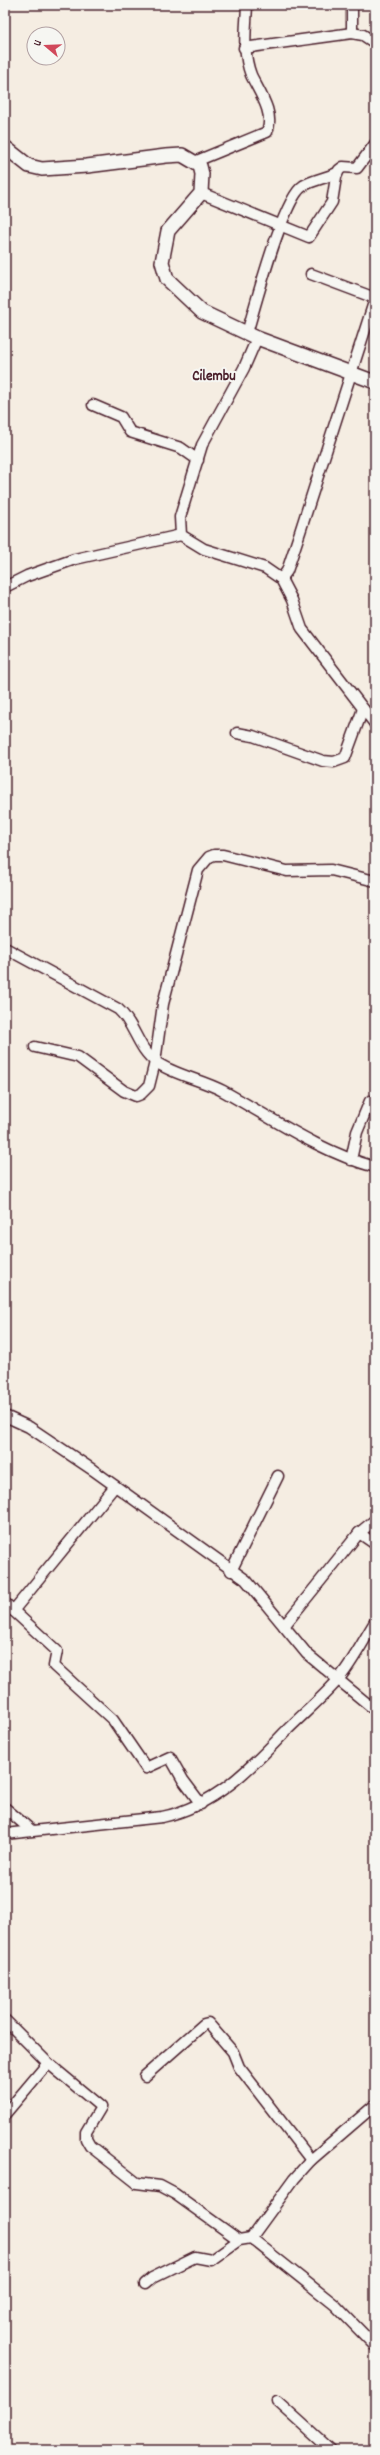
<svg xmlns="http://www.w3.org/2000/svg" width="380" height="2455" font-family="Dekko,sans-serif">
<style>
.lines{fill:none;stroke-linecap:round;stroke-linejoin:round}
.minor-casing{stroke:#4a1f2b;stroke-width:13}
.tertiary-casing{stroke:#4a1f2b;stroke-width:16}
.minor{stroke:#f6f6f2;stroke-width:10}
.tertiary{stroke:#f6f6f2;stroke-width:13}
.labels{text-anchor:middle;stroke-width:4;stroke-linejoin:round;paint-order:stroke}
.quarter-label{font-size:15px;font-weight:bold;fill:#4a1f2b;stroke:#f6f6f2}
</style>
<rect width="100%" height="100%" fill="#f5ede2"/>
<filter id="ink" filterUnits="userSpaceOnUse"><feTurbulence type="fractalNoise" baseFrequency=".025" numOctaves="2"/><feDisplacementMap in="SourceGraphic" scale="8" xChannelSelector="R" yChannelSelector="G"/><feConvolveMatrix kernelMatrix="1 2 1 2 8 2 1 2 1" color-interpolation-filters="sRGB"/></filter>
<g filter="url(#ink)">
<g class="lines">
<g class="minor-casing">
<g id="minor">
<polyline points="352,5 352,33"/>
<polyline points="244,48 352,33 363,35 375,43"/>
<path d="M194,162L267,132C275,113 259,92 251,75C242,51 246,30 247,5"/>
<polyline points="201,193 309,237 332,202 336,177 339,170 343,167 357,168 375,144"/>
<polyline points="311,274 375,298"/>
<path d="M247,333C255,307 283,198 303,186C312,180 326,178 337,173"/>
<polyline points="257,338 244,368 202,445 180,517 181,535 204,549 265,568 281,579 292,600 302,629 375,724"/>
<polyline points="93,405 121,417 130,432 181,448 198,460"/>
<polyline points="281,579 287,571 300,532 375,299"/>
<polyline points="5,587 27,576 75,559 181,535"/>
<polyline points="237,733 253,736 323,761 334,762 345,758 363,709"/>
<path d="M5,948L118,1009C135,1024 137,1048 156,1062C174,1075 203,1080 223,1091C272,1118 320,1152 375,1167"/>
<polyline points="35,1047 78,1057 124,1091 136,1096 141,1094 149,1086 155,1062 163,1004 198,870 209,857 214,855 223,855 287,871 331,870 375,881"/>
<polyline points="351,1160 357,1132 370,1101"/>
<polyline points="5,1416 29,1427 93,1470 246,1580 307,1654 375,1710"/>
<polyline points="359,1533 375,1544"/>
<polyline points="231,1571 278,1476"/>
<polyline points="5,1603 57,1651 54,1666 113,1720 146,1768 170,1757 183,1780 201,1804"/>
<polyline points="13,1611 115,1486"/>
<polyline points="284,1626 359,1533 375,1520"/>
<polyline points="5,1808 31,1830"/>
<path d="M5,1834L162,1817C214,1806 249,1770 285,1732C302,1715 321,1699 337,1681C352,1664 363,1641 375,1622"/>
<polyline points="5,2020 48,2063 101,2107 86,2132 86,2139 90,2146 137,2183 160,2186 175,2194 239,2240"/>
<polyline points="145,2076 204,2024 208,2023 233,2052 239,2067 311,2160"/>
<polyline points="5,2114 48,2063"/>
<polyline points="251,2238 294,2179 311,2160 375,2105"/>
<polyline points="145,2284 152,2278 195,2257 211,2260 239,2240 251,2238 335,2305 375,2346"/>
<polyline points="277,2401 331,2450"/>
</g>
</g>
<g class="tertiary-casing">
<polyline id="tertiary" points="5,147 29,166 42,169 87,166 166,156 182,155 194,162 200,166 202,174 201,193 168,231 162,262 167,279 202,312 257,338 375,382"/>
</g>
<use href="#minor" class="minor"/>
<use href="#tertiary" class="tertiary"/>
</g>
</g>
<g class="labels">
<g class="quarter-label">
<text x="214" y="380">Cilembu</text>
</g>
</g>
<rect width="380" height="2455" fill="none" stroke="#f6f6f2" stroke-width="20"/>
<rect x="10" y="10" width="360" height="2435" fill="none" stroke="#4a1f2b" stroke-width="1.5" filter="url(#ink)"/>
<g transform="translate(46 46) rotate(289)"><circle r="19" fill="#f6f6f2" stroke="#b1a0a2"/>
<path d="M0-3L7 15L0 10L-7 15Z" fill="#d1495b"/>
<text y="-6" font-size="11" font-weight="bold" text-anchor="middle" fill="#4a1f2b">U</text>
</g>
</svg>
